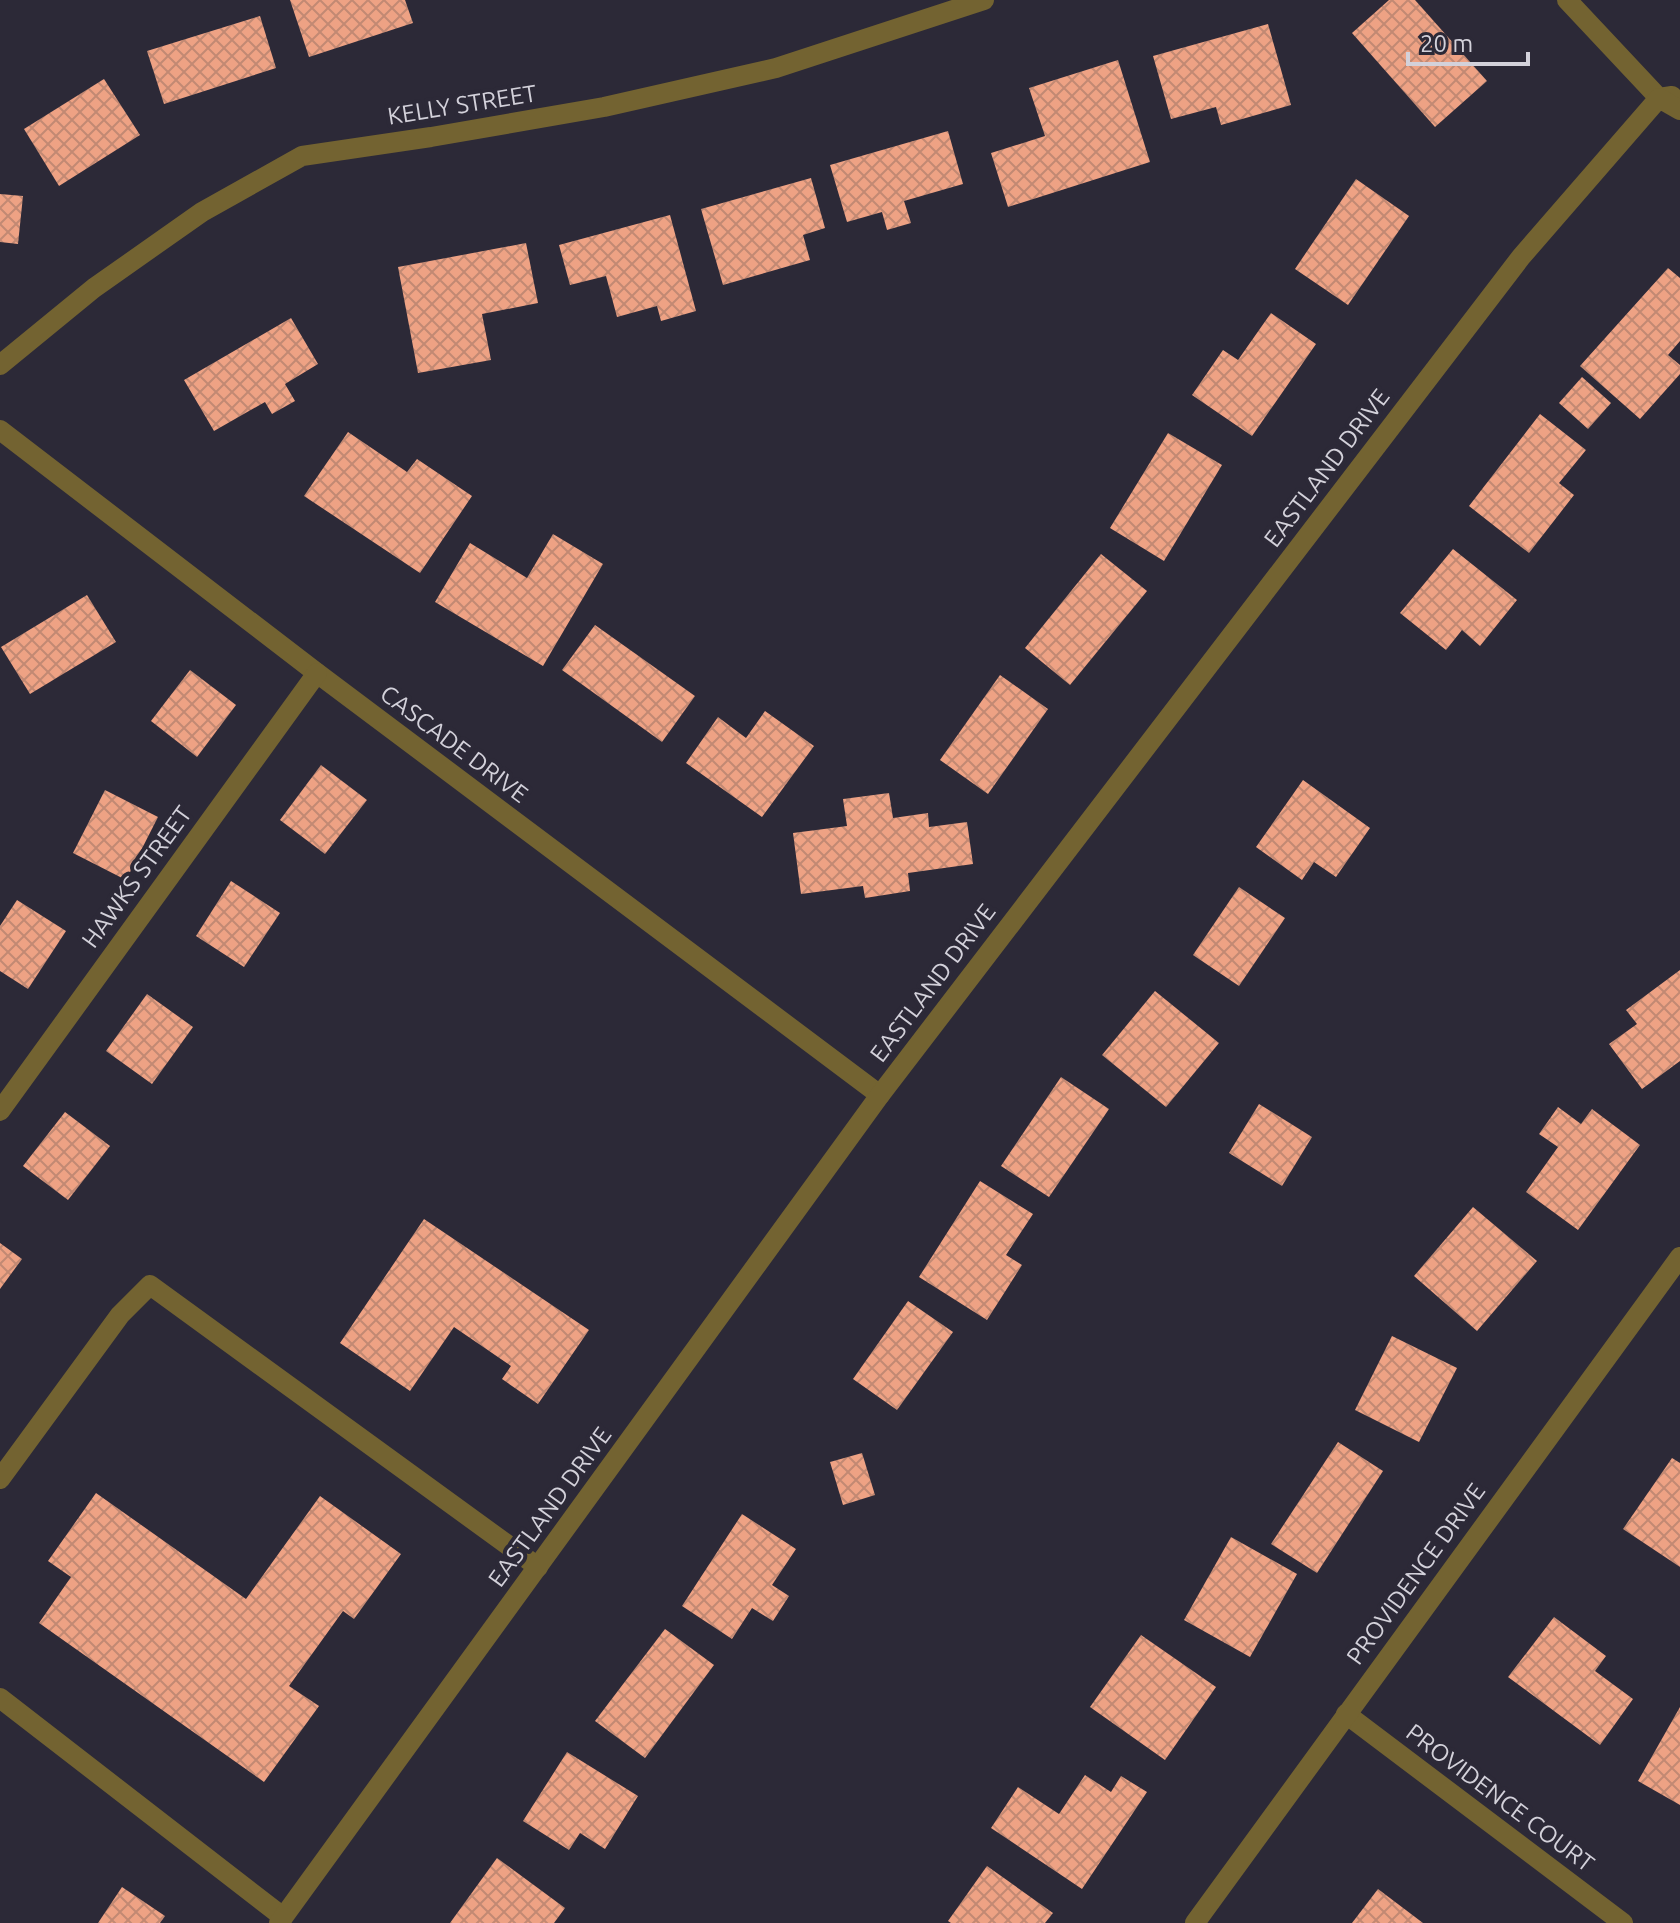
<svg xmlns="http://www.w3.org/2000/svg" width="1680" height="1923" font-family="Ubuntu,sans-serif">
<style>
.building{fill:url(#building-cross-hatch)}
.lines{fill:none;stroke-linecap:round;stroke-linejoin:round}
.minor{stroke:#736331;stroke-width:20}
.labels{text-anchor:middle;stroke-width:8;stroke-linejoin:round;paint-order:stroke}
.street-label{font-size:24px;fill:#d3d1da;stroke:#2c2937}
</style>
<defs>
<pattern id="building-cross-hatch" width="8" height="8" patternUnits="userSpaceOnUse" patternTransform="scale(2)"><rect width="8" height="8" fill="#eea284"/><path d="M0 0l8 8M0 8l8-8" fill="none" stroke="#c28973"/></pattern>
</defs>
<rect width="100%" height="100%" fill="#2c2937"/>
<g class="building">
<polygon points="290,0 405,0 413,23 309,57"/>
<polygon points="1389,0 1415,0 1487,81 1435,127 1352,33"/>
<polygon points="260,16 276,68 164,104 147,51"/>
<polygon points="1268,24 1291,105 1221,125 1216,107 1171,119 1153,56"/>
<polygon points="1118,60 1150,162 1008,207 991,153 1045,136 1029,88"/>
<polygon points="104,79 140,135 59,186 24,129"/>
<polygon points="948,131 963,184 904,201 911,223 887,230 882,212 847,222 830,165"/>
<polygon points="811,178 825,228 803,235 810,260 723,285 701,209"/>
<polygon points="1356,179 1409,216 1348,305 1295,269"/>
<polygon points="0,194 23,196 18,244 0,242"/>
<polygon points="670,215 696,311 661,321 657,306 617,317 606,276 570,285 559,245"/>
<polygon points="526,243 538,303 482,314 491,360 418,373 398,267"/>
<polygon points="1668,268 1680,278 1680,341 1668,355 1680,365 1680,374 1640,419 1580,366"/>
<polygon points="1271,313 1316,344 1252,436 1192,395 1223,350 1238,360"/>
<polygon points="291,318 318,364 285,384 295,401 272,414 265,402 214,431 184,380"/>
<polygon points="1582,377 1611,403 1588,429 1559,403"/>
<polygon points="1540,414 1586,450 1559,483 1574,495 1529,553 1469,506"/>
<polygon points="348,432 407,472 417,459 472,496 420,573 304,496"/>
<polygon points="1168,433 1222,465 1164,561 1110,528"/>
<polygon points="553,534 603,564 543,666 435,602 470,543 527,578"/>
<polygon points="1453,549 1517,600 1480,646 1462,630 1446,650 1400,613"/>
<polygon points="1101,554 1147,591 1070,685 1025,648"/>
<polygon points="87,595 116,642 30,694 1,647"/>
<polygon points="595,625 695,696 662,742 562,670"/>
<polygon points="190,670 236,705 197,757 151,721"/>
<polygon points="1000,675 1048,709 988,794 940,760"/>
<polygon points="765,711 814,746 762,817 686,763 718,717 746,738"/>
<polygon points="321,765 367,800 325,854 280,820"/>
<polygon points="1303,780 1370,828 1336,877 1314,862 1302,880 1256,847"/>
<polygon points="105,790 158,817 126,880 73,853"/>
<polygon points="889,793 893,818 928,813 929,827 967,822 973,864 908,873 910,891 865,898 863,886 801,894 793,833 847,826 843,799"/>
<polygon points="231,881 280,913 244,967 196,936"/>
<polygon points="1239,887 1285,918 1239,986 1193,955"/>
<polygon points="17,900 66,931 28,989 0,971 0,926"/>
<polygon points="1680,970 1680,1061 1642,1089 1609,1044 1637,1024 1626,1010"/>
<polygon points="1155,991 1219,1043 1166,1107 1102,1055"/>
<polygon points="147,994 193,1027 152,1084 106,1051"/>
<polygon points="1061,1077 1109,1109 1049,1197 1001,1166"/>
<polygon points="1259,1104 1312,1137 1282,1186 1229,1153"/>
<polygon points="1558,1107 1581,1124 1592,1109 1640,1145 1578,1230 1526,1192 1558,1147 1539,1134"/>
<polygon points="65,1112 110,1146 68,1200 23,1166"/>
<polygon points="980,1181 1033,1214 1006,1255 1022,1265 987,1320 919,1277"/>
<polygon points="1473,1207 1537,1261 1477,1331 1414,1276"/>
<polygon points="424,1219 589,1330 538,1404 502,1379 511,1366 454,1327 410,1391 340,1343"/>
<polygon points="0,1243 22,1259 0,1289"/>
<polygon points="908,1301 953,1332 897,1410 853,1379"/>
<polygon points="1392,1336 1457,1368 1419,1442 1355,1410"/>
<polygon points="1338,1442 1383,1471 1317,1573 1271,1544"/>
<polygon points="862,1453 875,1495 843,1505 830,1462"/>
<polygon points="1672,1458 1680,1463 1680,1567 1623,1529"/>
<polygon points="96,1493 246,1599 320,1496 401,1554 354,1619 343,1611 289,1686 319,1706 264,1782 39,1623 71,1577 48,1561"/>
<polygon points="742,1514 796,1549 772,1585 789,1596 773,1621 752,1608 732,1639 682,1606"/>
<polygon points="1231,1537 1297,1574 1250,1657 1184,1620"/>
<polygon points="1554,1617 1606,1656 1595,1671 1633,1699 1600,1745 1508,1677"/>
<polygon points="665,1629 714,1665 645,1758 595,1721"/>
<polygon points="1141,1635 1216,1687 1165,1760 1090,1707"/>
<polygon points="1680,1707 1680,1805 1638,1781"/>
<polygon points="567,1752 638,1796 605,1849 580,1833 569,1850 523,1821"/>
<polygon points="1085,1775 1111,1792 1121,1776 1147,1792 1082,1889 991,1828 1018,1787 1059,1814"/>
<polygon points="497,1858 565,1908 554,1923 450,1923"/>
<polygon points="987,1866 1053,1913 1045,1923 951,1923 948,1921"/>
<polygon points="122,1887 165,1916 160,1923 98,1923"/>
<polygon points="1378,1889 1423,1923 1352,1923"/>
</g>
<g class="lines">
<g class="minor">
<polyline points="1567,0 1659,98 1672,96"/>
<polyline points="0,365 94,288 202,212 302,156 431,137 604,107 776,68 984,0"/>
<polyline points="0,430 317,673 880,1095"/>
<polyline points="0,1111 317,673"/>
<polyline points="0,1479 120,1315 150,1285 538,1567"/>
<polyline points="0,1698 283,1917"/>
<polyline points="1346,1714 1623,1923"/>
<polyline points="279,1923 880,1095 1521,257 1659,98 1680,110"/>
<polyline points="1195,1923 1680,1257"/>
</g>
</g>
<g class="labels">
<g class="street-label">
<text transform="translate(462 105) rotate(-9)" y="8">KELLY STREET</text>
<text transform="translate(1327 468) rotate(-53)" y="8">EASTLAND DRIVE</text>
<text transform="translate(454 744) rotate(37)" y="8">CASCADE DRIVE</text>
<text transform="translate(137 877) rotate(-54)" y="8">HAWKS STREET</text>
<text transform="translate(933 983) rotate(-53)" y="8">EASTLAND DRIVE</text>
<text transform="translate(550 1507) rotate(-54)" y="8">EASTLAND DRIVE</text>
<text transform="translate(1416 1574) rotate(-54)" y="8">PROVIDENCE DRIVE</text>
<text transform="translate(1500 1798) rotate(37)" y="8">PROVIDENCE COURT</text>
</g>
</g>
<path d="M1408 52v12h120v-12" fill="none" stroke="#d3d1da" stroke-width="4"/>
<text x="1420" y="52" font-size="24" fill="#d3d1da" stroke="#2c2937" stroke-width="6" paint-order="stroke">20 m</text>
</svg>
